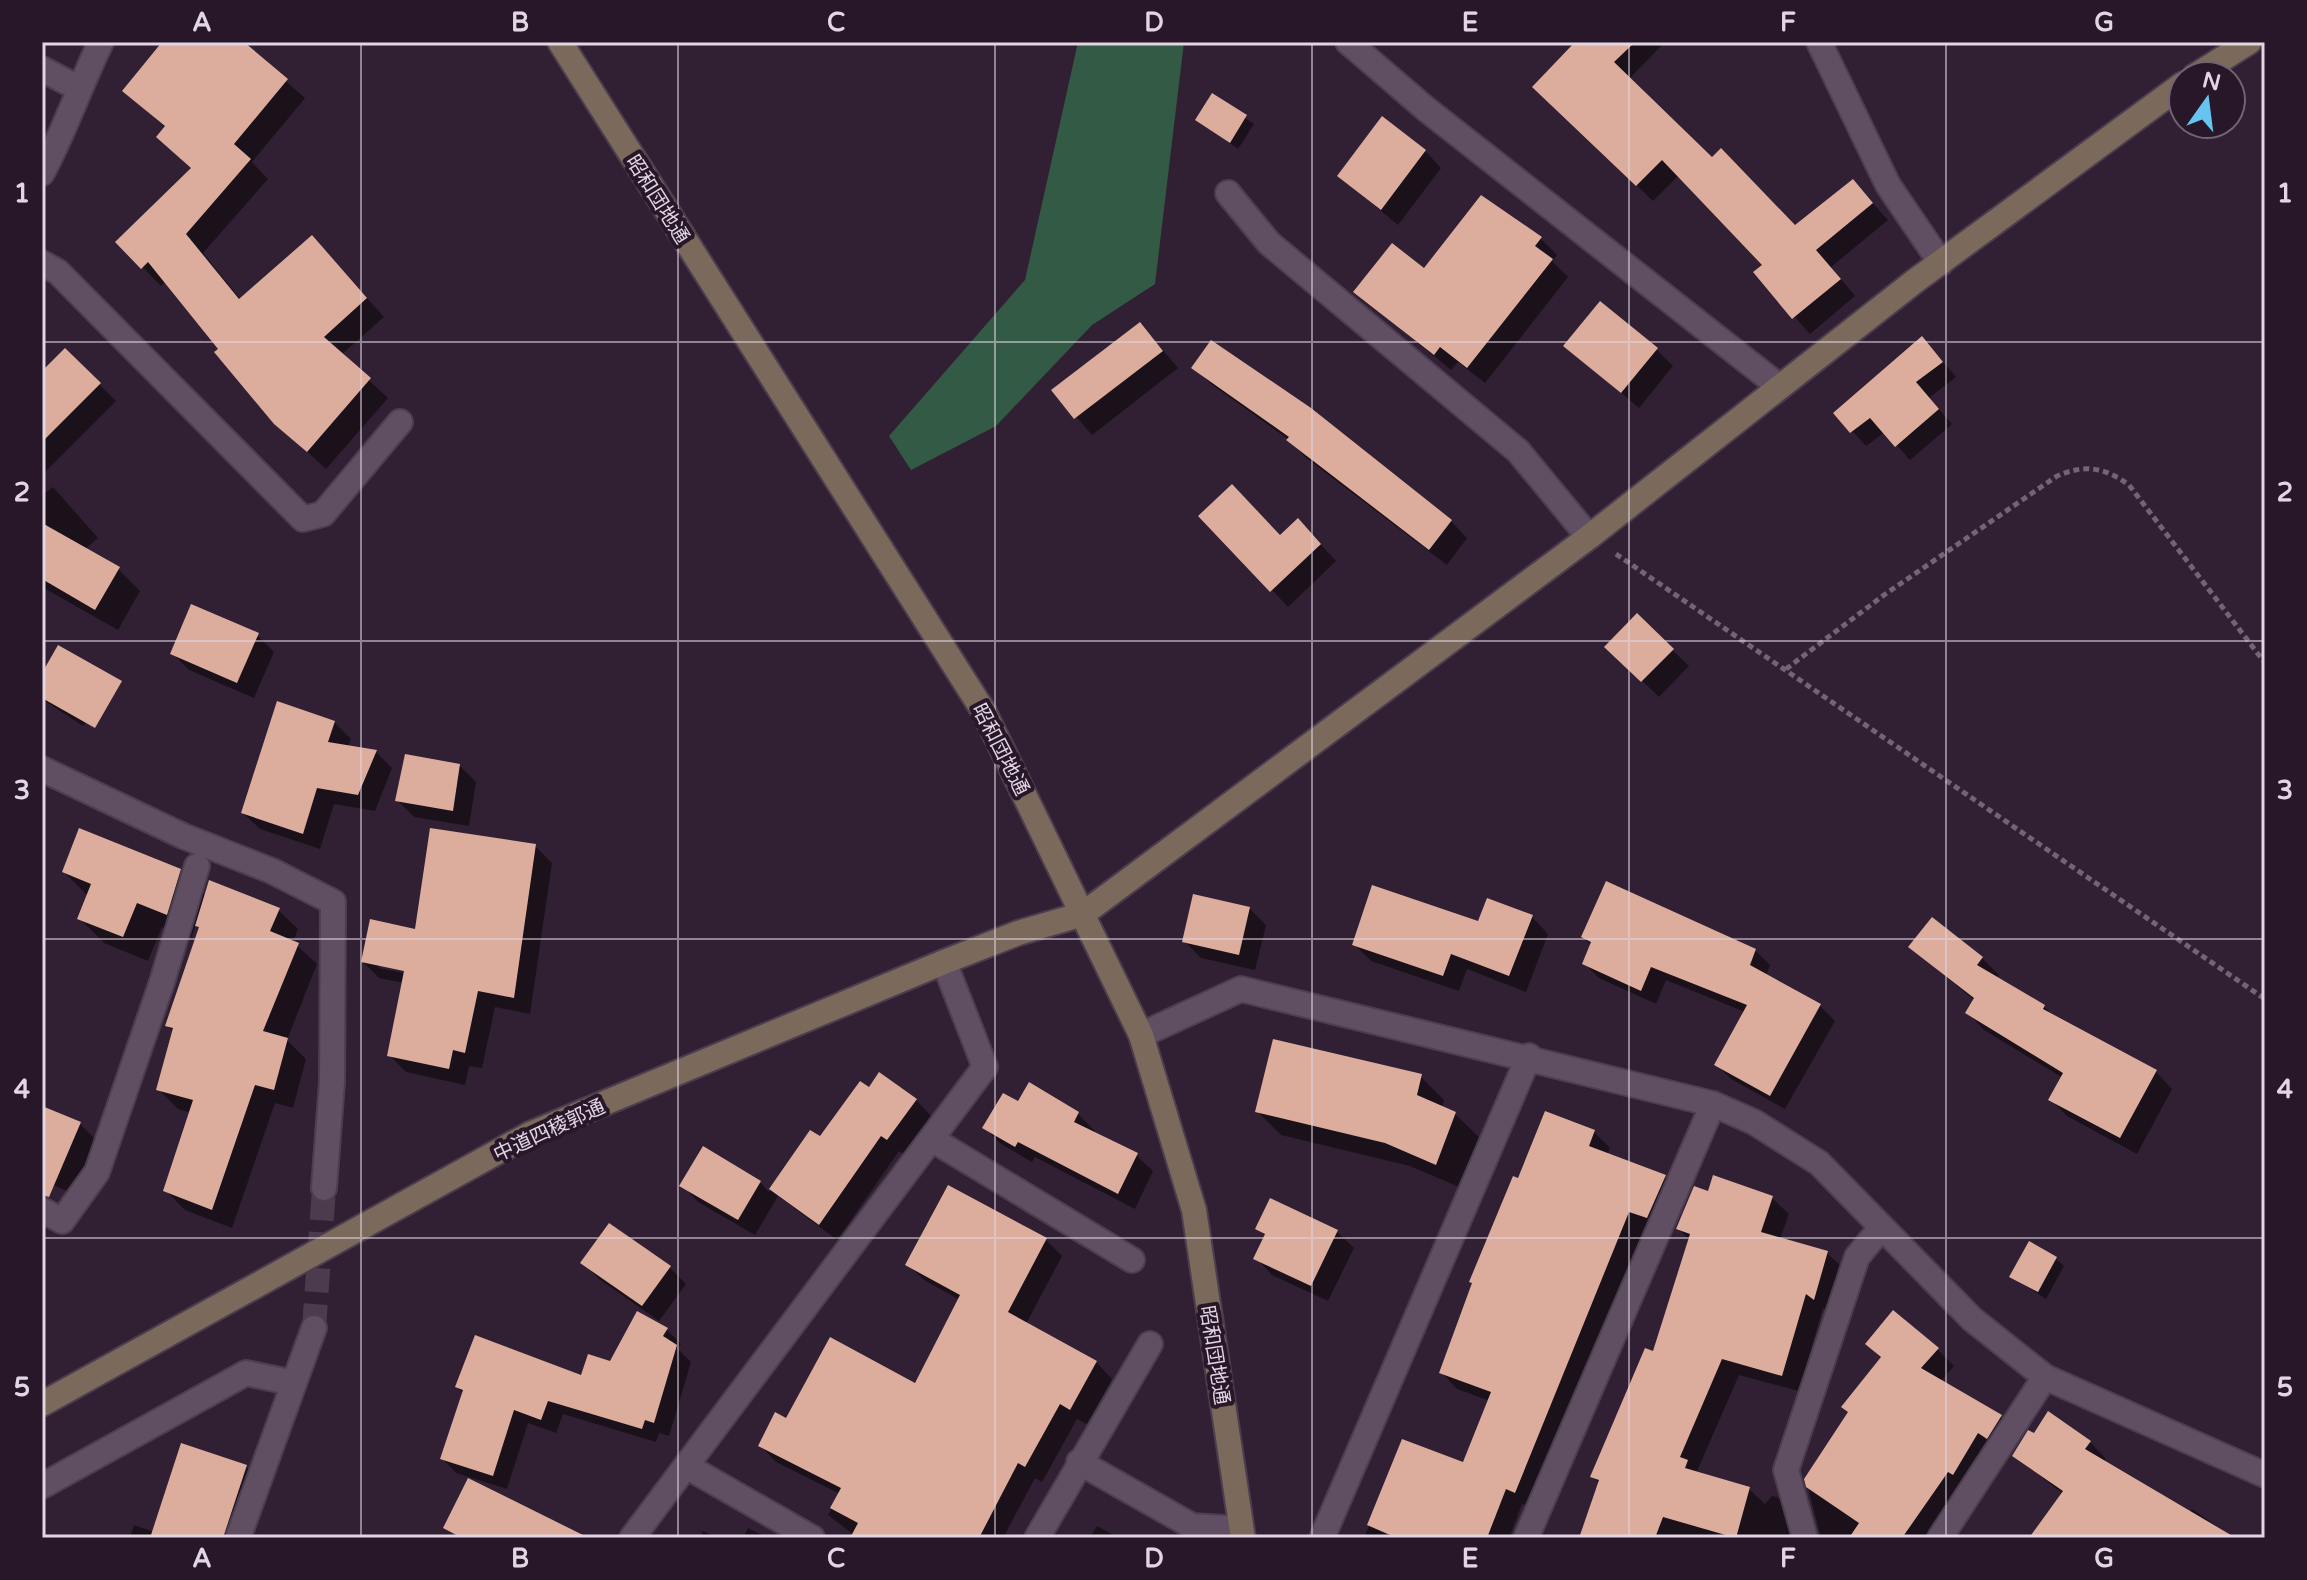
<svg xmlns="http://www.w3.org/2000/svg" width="2307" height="1580" font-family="'Varela Round','Noto Sans JP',sans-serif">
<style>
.green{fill:#335a44}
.shadow{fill:#0007;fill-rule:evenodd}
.building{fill:#dcad9d}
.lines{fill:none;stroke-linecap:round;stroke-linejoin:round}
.street-tunnel{stroke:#4b3b4d;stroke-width:24;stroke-dasharray:24 12;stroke-linecap:butt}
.lane-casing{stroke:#4c3e4f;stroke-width:28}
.street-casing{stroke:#4c3e4f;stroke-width:28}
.secondary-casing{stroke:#4c3e4f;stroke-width:28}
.path{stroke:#736474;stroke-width:5;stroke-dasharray:6 4;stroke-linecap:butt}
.lane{stroke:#604e63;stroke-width:24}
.street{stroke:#604e63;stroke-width:24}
.secondary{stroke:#7b695b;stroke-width:24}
.grid{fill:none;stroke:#e1d6e2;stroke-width:2;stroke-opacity:0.55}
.labels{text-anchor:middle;stroke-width:8;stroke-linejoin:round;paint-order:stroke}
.street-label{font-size:20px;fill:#e1d6e2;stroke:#271729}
.neatline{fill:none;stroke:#e1d6e2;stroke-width:3}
.grid-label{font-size:26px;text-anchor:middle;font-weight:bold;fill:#e1d6e2}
</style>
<rect width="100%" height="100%" fill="#312033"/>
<polygon class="green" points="1078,42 1184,42 1155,284 1092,325 996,426 911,470 889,436 1025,280"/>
<g class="shadow">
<polygon points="156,42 241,42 305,98 252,162 268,179 203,253 241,300 312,237 384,317 341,355 388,398 326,469 275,422 166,281 161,286 118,242 193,169 158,137 166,128 125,91 161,46"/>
<polygon points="1577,42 1665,42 1629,79 1712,160 1795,227 1853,181 1888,220 1831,267 1855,296 1810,334 1756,273 1765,265 1679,175 1653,201 1535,87"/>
<polygon points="1213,96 1254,124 1238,149 1197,120"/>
<polygon points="1425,151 1441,168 1398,225 1339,176"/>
<polygon points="1540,238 1557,255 1552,261 1568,277 1485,383 1458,362 1451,370 1356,292"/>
<polygon points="1140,324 1178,368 1092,435 1054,391"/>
<polygon points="1922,338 1956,377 1929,398 1952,424 1910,460 1885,432 1866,446 1836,413"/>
<polygon points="1566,346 1656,349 1673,366 1639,408"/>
<polygon points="65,350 116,401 42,475 42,374"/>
<polygon points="1194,368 1451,521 1467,538 1447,565 1305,457 1288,439 1211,384"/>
<polygon points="53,487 98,538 84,550 118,569 140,591 118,630 42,587 42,495"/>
<polygon points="1281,537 1314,537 1336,561 1288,607 1272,590"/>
<polygon points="1637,616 1689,666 1659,697 1607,647"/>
<polygon points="257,635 274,652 254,698 189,670 172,653"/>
<polygon points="42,677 112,685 83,726 42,699"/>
<polygon points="334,722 351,739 348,747 376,752 392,768 375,811 334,804 320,849 260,829 243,813"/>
<polygon points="459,765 476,782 469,826 414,817 397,800"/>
<path d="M535,846L552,863L530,1014L495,1007L482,1068L469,1066L465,1085L406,1072L389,1055L404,983L379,978L363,962L416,932ZM379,964L415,971L414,975L379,968Z"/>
<polygon points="179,870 206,896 278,910 298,929 293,942 317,964 287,1040 306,1059 293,1108 275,1103 232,1228 185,1210 166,1191 191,1113 178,1109 158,1089 174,1032 167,1025 201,929 196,924 191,938 162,927 148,961 104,943 79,918 88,896 64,872"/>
<polygon points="1249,908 1266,925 1255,970 1201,958 1184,941"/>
<polygon points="1532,917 1548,934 1526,992 1467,969 1459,991 1371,961 1354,944"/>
<polygon points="1932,920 1982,958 1999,975 1996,978 2044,1007 2056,1018 2156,1072 2172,1089 2137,1154 2067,1116 2051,1100 2063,1078 1984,1030 1968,1013 1975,1001 1911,947"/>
<polygon points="1583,937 1755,950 1770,965 1766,976 1820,1006 1835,1021 1785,1109 1731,1079 1716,1064 1745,1012 1666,980 1656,1004 1599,978 1584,963 1592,946"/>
<polygon points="1420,1076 1444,1100 1442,1108 1455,1114 1479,1137 1459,1187 1410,1166 1281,1135 1258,1112"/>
<polygon points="1030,1085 1078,1114 1095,1131 1093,1134 1136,1155 1153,1171 1135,1209 1035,1157 1032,1162 1001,1144 985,1128 1019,1104"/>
<polygon points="869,1090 916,1100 932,1117 904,1155 899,1151 837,1240 778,1196 755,1235 698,1202 682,1185 760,1182 769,1192 811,1132 820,1139"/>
<polygon points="42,1108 80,1124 97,1141 74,1194 42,1180"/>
<polygon points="1594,1132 1610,1148 1607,1155 1665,1177 1681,1193 1664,1233 1645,1226 1531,1507 1522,1504 1509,1538 1364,1538 1403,1442 1464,1465 1490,1401 1457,1389 1441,1372 1519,1181"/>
<polygon points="949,1188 1046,1240 1062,1256 1026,1324 1096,1362 1112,1379 1087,1424 1077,1419 1042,1482 1035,1478 1003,1538 858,1538 828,1515 840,1494 776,1462 760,1445 787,1421 915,1386 960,1300 924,1280 907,1264"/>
<polygon points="1709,1193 1772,1198 1789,1214 1780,1239 1827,1253 1844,1269 1831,1315 1823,1308 1799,1391 1739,1375 1697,1471 1749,1489 1765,1504 1772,1496 1777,1497 1794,1515 1801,1538 1581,1538 1600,1484 1592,1476 1654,1354 1690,1241 1678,1228"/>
<polygon points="1258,1229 1337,1232 1354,1248 1328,1301 1272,1275 1256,1258 1266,1237"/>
<polygon points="2056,1259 2064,1266 2046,1299 2012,1277"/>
<polygon points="583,1263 669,1267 686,1284 659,1321 599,1279"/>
<polygon points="666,1329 681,1344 678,1349 691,1362 669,1436 659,1433 656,1442 563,1414 556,1433 528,1423 507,1489 456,1473 442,1458 464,1394 457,1387 582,1378"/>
<polygon points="1867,1344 1937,1349 1954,1366 1940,1382 2001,1417 2018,1433 1941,1538 1821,1538 1806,1479 1882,1359"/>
<polygon points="2090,1442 2106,1459 2104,1462 2190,1513 2192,1509 2234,1538 2031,1538 2063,1494 2014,1455"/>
<polygon points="246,1466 262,1482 244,1536 222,1529 219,1538 130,1538 134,1525 154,1532"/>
<polygon points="1097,1526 1119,1538 1090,1538"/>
<polygon points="748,1528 768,1538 743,1538"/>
<polygon points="703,1531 717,1538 700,1538"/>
</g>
<g class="building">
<polygon points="162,42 244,42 288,79 234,144 251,159 186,234 239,299 312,235 367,298 324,337 371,378 307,452 274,424 214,352 218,349 148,262 141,269 115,242 191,168 156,137 165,126 122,91"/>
<polygon points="1575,42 1635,42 1614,62 1712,157 1721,148 1795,225 1853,179 1873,203 1816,250 1841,279 1792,319 1753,272 1762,265 1662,160 1636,186 1532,87"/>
<polygon points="1212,93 1247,115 1230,143 1195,120"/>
<polygon points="1382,116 1426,150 1381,210 1337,176"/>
<polygon points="1481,195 1542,237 1535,246 1553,259 1467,368 1440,347 1434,355 1353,292 1392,243 1424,268"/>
<polygon points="1600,301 1658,348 1621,393 1563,346"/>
<polygon points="1140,322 1163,351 1074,419 1051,390"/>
<polygon points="1922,336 1943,362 1916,382 1939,409 1895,447 1870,418 1850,433 1833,413"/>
<polygon points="1211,340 1311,408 1452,520 1429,550 1286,440 1289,437 1191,368"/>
<polygon points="65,348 101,383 42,442 42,371"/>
<polygon points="1232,484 1280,535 1298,518 1321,544 1270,592 1198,516"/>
<polygon points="42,523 120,567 95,610 42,579"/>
<polygon points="191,604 259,633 237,683 170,654"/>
<polygon points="1637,613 1674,649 1641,682 1604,647"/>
<polygon points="58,645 122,681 95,728 42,698 42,673"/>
<polygon points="277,701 335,721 328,742 377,750 358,795 317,788 303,834 241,813"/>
<polygon points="405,754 460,764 453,811 395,801"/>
<polygon points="79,828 181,869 167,915 137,903 123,937 77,919 91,884 62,872"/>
<polygon points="430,828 536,844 514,998 478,991 465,1053 453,1050 449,1069 387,1056 404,971 361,962 370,919 415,929"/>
<polygon points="209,880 280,908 270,931 299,943 263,1031 288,1038 274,1090 255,1085 212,1210 163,1191 193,1100 156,1090 173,1028 165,1026 199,927 195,926"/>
<polygon points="1606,881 1756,949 1750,965 1821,1004 1770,1096 1714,1065 1747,1005 1651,967 1641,991 1582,964 1591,942 1581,937"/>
<polygon points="1372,885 1478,921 1487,898 1533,915 1509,976 1451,954 1443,976 1352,945"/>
<polygon points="1193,894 1250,907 1239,955 1182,942"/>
<polygon points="1932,917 1983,957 1977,965 2045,1005 2043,1009 2157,1070 2120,1138 2048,1100 2063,1073 1965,1013 1974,998 1908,947"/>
<polygon points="1273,1039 1422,1074 1417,1095 1456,1112 1436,1165 1385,1143 1255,1112"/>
<polygon points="879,1072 917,1099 887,1140 881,1136 819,1225 769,1189 810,1130 820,1136 860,1081 869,1087"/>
<polygon points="1029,1082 1079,1112 1074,1122 1138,1153 1118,1194 1018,1142 1015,1147 982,1128 1003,1093 1018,1101"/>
<polygon points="42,1106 81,1122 49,1197 42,1195"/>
<polygon points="1545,1111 1595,1130 1589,1146 1666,1175 1647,1218 1629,1212 1515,1493 1506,1489 1487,1538 1397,1538 1367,1525 1402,1439 1463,1462 1491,1392 1439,1373 1472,1283 1469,1282 1513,1176 1518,1178"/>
<polygon points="703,1146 761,1181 738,1220 679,1186"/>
<polygon points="1713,1175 1773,1196 1761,1232 1828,1251 1814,1300 1806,1294 1782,1376 1722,1359 1680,1457 1688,1460 1685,1468 1750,1487 1736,1538 1663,1517 1655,1538 1579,1538 1599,1480 1590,1477 1645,1348 1653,1351 1690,1234 1676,1229 1694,1186 1708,1191"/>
<polygon points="948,1185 1047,1238 1008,1312 1097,1361 1070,1410 1060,1404 1025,1467 1018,1463 979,1538 850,1538 858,1523 830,1508 841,1488 758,1446 775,1412 786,1418 830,1337 915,1383 960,1295 905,1265"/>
<polygon points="1270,1198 1338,1230 1311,1286 1253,1259 1265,1234 1255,1229"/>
<polygon points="609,1223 671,1266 642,1306 580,1263"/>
<polygon points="2029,1241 2057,1257 2038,1292 2009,1277"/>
<polygon points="1893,1310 1939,1348 1921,1368 2002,1415 1987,1439 1978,1433 1953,1475 1948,1472 1902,1538 1849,1538 1859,1523 1806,1487 1804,1479 1848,1412 1841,1407 1881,1357 1865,1344"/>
<polygon points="637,1311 668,1328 663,1336 677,1345 654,1423 645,1420 642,1429 548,1401 541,1420 514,1410 493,1476 440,1459 463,1390 455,1387 475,1335 581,1375 588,1354 610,1361"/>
<polygon points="2048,1411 2091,1441 2085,1449 2236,1538 2029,1538 2063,1491 2012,1456 2028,1430 2034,1433"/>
<polygon points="181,1443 247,1465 223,1538 150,1538"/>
<polygon points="468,1478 589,1538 462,1538 443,1528"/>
</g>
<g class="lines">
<polyline class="street-tunnel" points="314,1328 324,1188"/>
<g class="lane-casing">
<g id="lane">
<polyline points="1819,42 1888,185 1941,263"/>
<polyline points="1228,193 1269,243 1518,451 1589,537"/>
</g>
</g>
<g class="street-casing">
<g id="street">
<polyline points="1348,42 1426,109 1780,387"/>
<polyline points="42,69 78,88"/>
<path d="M42,173C65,130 80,85 101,42"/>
<polyline points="42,263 58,272 303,519 323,514 400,422"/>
<polyline points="42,769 183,836 272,871 333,902 332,1082 324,1188"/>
<polyline points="1141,1035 1241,989 1713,1104 1754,1122 1819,1163 1972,1319 2045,1377 2265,1475"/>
<polyline points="933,1140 1132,1260"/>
<polyline points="42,1210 62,1221 97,1172 162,982 197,866"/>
<polyline points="1079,1462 1192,1526 1241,1529"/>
<polyline points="688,1467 812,1538"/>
<polyline points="42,1486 246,1373 294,1383"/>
<polyline points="238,1538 314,1328"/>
<polyline points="632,1538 985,1067 944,962"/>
<polyline points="1037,1538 1150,1344"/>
<polyline points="1322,1538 1529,1056"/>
<polyline points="1526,1538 1713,1104"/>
<polyline points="1805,1538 1786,1470 1857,1257 1881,1228"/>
<polyline points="1940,1538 2045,1377"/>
</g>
</g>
<g class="secondary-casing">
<g id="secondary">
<polyline points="560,42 984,712 1141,1035 1194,1210 1243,1538"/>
<polyline points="2195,76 2249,42"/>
<polyline points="42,1404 530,1134 944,962 1018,933 1083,914 1589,537 1915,281 2183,84"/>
</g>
</g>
<g class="path">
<polyline points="1616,554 2265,999"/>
<path d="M1786,669L1884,595L2057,476C2085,464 2104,467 2129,485L2265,663"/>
</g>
<use href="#lane" class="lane"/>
<use href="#street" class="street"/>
<use href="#secondary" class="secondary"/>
</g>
<path class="grid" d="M361,42V1538M678,42V1538M995,42V1538M1312,42V1538M1629,42V1538M1946,42V1538M42,342H2265M42,641H2265M42,939H2265M42,1238H2265"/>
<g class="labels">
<g class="street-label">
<text transform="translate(658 199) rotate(58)" y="7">昭和団地通</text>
<text transform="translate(1001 749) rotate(63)" y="7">昭和団地通</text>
<text transform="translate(549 1130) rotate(-25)" y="7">中道四稜郭通</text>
<text transform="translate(1215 1355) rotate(81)" y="7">昭和団地通</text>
</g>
</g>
<rect width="2307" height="1580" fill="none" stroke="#271729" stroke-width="88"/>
<g transform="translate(2207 100) rotate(14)"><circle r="38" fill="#271729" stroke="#716373" stroke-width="2"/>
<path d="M0-6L14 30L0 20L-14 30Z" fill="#67c4f0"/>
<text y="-12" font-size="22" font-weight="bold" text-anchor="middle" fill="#e1d6e2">N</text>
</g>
<rect x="44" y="44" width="2219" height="1492" class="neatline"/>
<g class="grid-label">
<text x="202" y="31">A</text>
<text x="520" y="31">B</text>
<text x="836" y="31">C</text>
<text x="1154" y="31">D</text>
<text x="1470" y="31">E</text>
<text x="1788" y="31">F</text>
<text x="2104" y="31">G</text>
<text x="22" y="202">1</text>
<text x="2285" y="202">1</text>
<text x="22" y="501">2</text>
<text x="2285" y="501">2</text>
<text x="22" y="799">3</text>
<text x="2285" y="799">3</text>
<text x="22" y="1098">4</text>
<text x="2285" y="1098">4</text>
<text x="22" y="1396">5</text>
<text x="2285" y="1396">5</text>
<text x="202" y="1567">A</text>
<text x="520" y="1567">B</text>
<text x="836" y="1567">C</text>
<text x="1154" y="1567">D</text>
<text x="1470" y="1567">E</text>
<text x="1788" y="1567">F</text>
<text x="2104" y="1567">G</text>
</g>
</svg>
